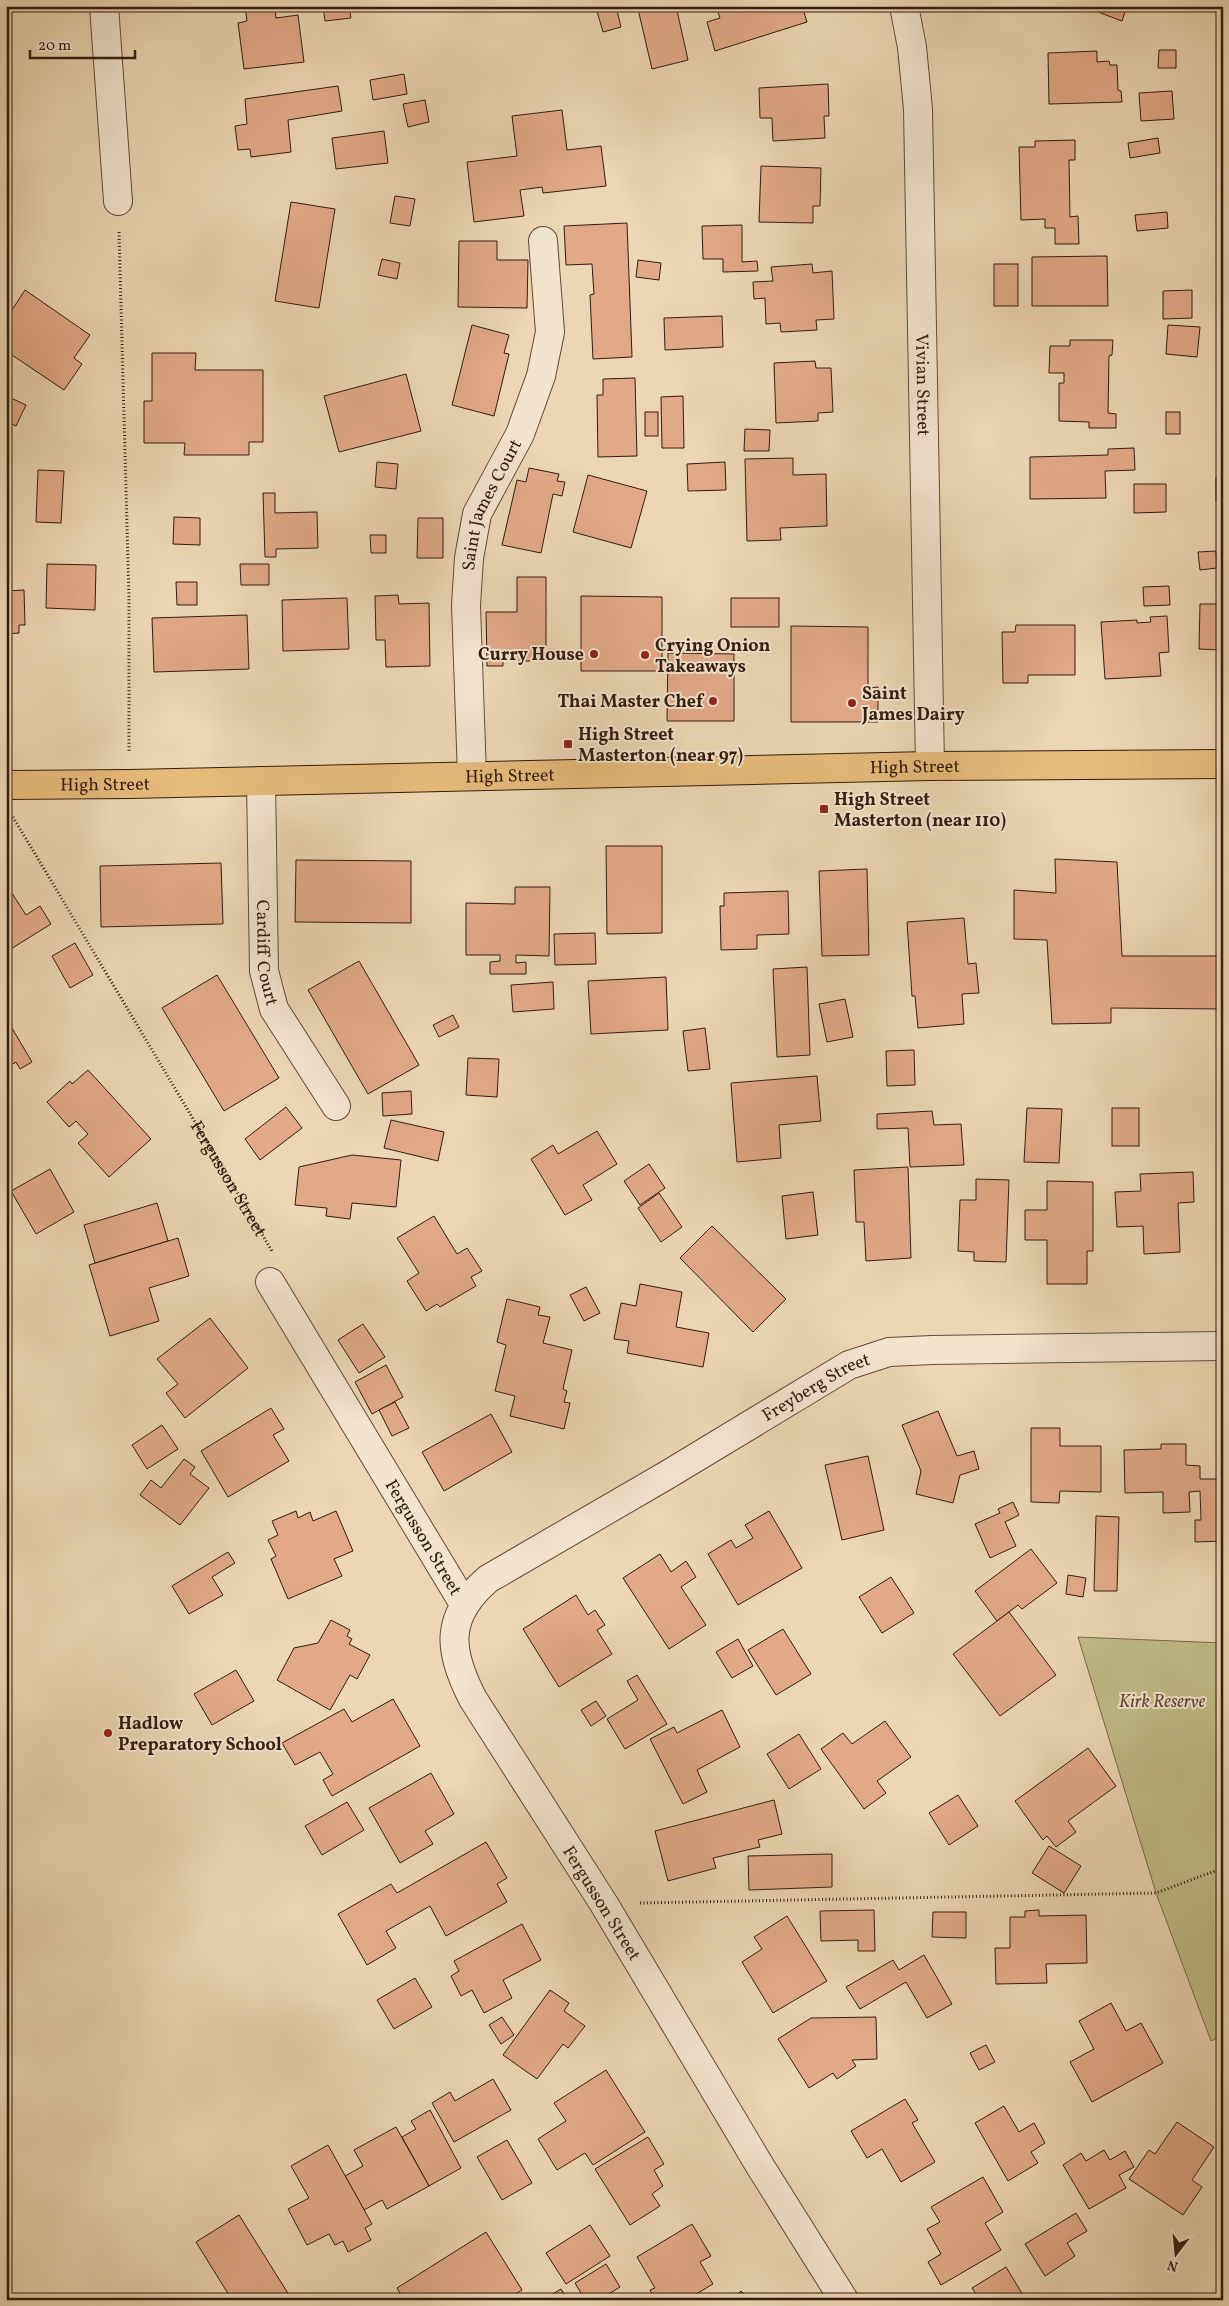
<svg xmlns="http://www.w3.org/2000/svg" width="1229" height="2306" font-family="Vollkorn,serif">
<style>
.green{fill:#bfbc88;stroke:#7a6c4b}
.building{fill:#e1a988;stroke:#341b0e}
.lines{fill:none;stroke-linecap:round;stroke-linejoin:round}
.minor-casing{stroke:#624a37;stroke-width:30}
.highway-casing{stroke:#341b0e;stroke-width:30}
.path{stroke:#341b0e;stroke-width:3;stroke-dasharray:1 2.5;stroke-linecap:butt}
.minor{stroke:#f3e4ce;stroke-width:28}
.highway{stroke:#e6bb7a;stroke-width:28}
.poi-dot{fill:#8f2418;stroke:#f3e4ce;stroke-width:2}
.labels{text-anchor:middle;stroke-width:4;stroke-linejoin:round;paint-order:stroke}
.street-label{font-size:18px;fill:#341b0e;stroke:#f3e4ce}
.poi-label{font-size:18px;font-weight:bold;fill:#341b0e;stroke:#f3e4ce;text-anchor:start}
.park-label{font-size:18px;font-style:italic;fill:#5e4b33;stroke:#f3e4ce}
</style>
<rect width="100%" height="100%" fill="#ecd6b3"/>
<filter id="stains"><feTurbulence type="fractalNoise" baseFrequency=".004" numOctaves="4"/><feColorMatrix values="0 0 0 0 .2 0 0 0 0 .09 0 0 0 0 .02 0 0 0 .5 -.17"/></filter>
<radialGradient id="worn" r=".72"><stop offset=".6" stop-color="#630" stop-opacity="0"/><stop offset="1" stop-color="#630" stop-opacity=".3"/></radialGradient>
<polygon class="green" points="1078,1637 1223,1643 1223,2035 1211,2041 1156,1893"/>
<g class="building">
<polygon points="245,6 275,6 276,18 298,15 304,62 244,69 238,23 247,21"/>
<polygon points="323,6 349,6 351,18 325,21"/>
<polygon points="602,6 616,6 621,27 603,32 596,8"/>
<polygon points="648,6 676,6 688,60 652,69 638,9"/>
<polygon points="716,6 802,6 807,22 715,51 707,22 720,18"/>
<polygon points="1082,6 1127,6 1122,21"/>
<polygon points="1159,50 1176,50 1176,68 1158,68"/>
<polygon points="1097,51 1097,62 1109,61 1110,65 1117,65 1118,90 1121,91 1122,102 1049,104 1048,53"/>
<polygon points="404,74 407,94 373,100 370,80"/>
<polygon points="828,84 829,116 824,116 825,138 773,141 772,118 760,118 759,88"/>
<polygon points="338,86 342,111 288,120 291,152 251,157 250,149 238,150 235,126 247,124 245,99"/>
<polygon points="1172,91 1174,119 1141,121 1139,93"/>
<polygon points="425,100 429,122 408,127 403,104"/>
<polygon points="562,110 567,150 601,146 606,186 543,193 542,187 520,190 524,216 474,222 467,162 517,156 512,116"/>
<polygon points="384,131 388,163 336,169 332,138"/>
<polygon points="1158,138 1160,153 1130,158 1128,143"/>
<polygon points="1075,140 1075,160 1069,160 1070,217 1078,216 1079,244 1055,244 1055,228 1045,228 1045,219 1021,220 1019,147 1035,147 1035,141"/>
<polygon points="761,166 821,168 820,206 813,206 813,223 759,222"/>
<polygon points="395,196 415,199 410,226 390,223"/>
<polygon points="291,202 335,209 319,308 275,301"/>
<polygon points="1167,212 1168,228 1137,231 1135,215"/>
<polygon points="627,223 632,357 593,359 590,295 594,294 592,264 566,265 564,226"/>
<polygon points="742,225 742,262 757,261 758,271 723,272 723,259 703,259 702,226"/>
<polygon points="459,241 497,241 497,260 528,260 527,308 458,307"/>
<polygon points="1107,256 1108,306 1032,306 1032,257"/>
<polygon points="382,259 400,263 397,279 378,275"/>
<polygon points="638,260 661,263 659,280 636,277"/>
<polygon points="812,264 813,273 832,271 834,319 816,320 817,330 781,332 780,323 766,324 765,298 754,299 753,282 773,281 771,267"/>
<rect x="994" y="264" width="24" height="42"/>
<polygon points="25,290 90,335 74,358 82,364 64,390 6,351 6,310 10,313"/>
<polygon points="1192,290 1192,318 1163,319 1163,291"/>
<polygon points="722,316 723,347 665,350 664,318"/>
<polygon points="472,325 509,335 504,353 509,354 494,416 452,405"/>
<polygon points="1168,325 1200,327 1197,357 1166,354"/>
<polygon points="1070,340 1113,340 1112,355 1109,356 1108,413 1116,414 1116,428 1089,428 1089,422 1059,421 1059,383 1064,383 1064,373 1049,373 1050,346 1070,346"/>
<polygon points="152,353 196,353 195,370 263,370 263,442 249,442 249,455 184,455 185,443 144,443 144,401 152,401"/>
<polygon points="815,361 816,368 831,368 833,412 818,413 818,421 776,423 774,363"/>
<polygon points="406,374 421,431 339,452 324,396"/>
<polygon points="635,378 637,456 598,457 597,395 603,395 603,379"/>
<polygon points="683,396 684,448 662,448 661,397"/>
<polygon points="11,398 26,405 16,426 6,421 6,408"/>
<rect x="645" y="412" width="13" height="24"/>
<rect x="1166" y="412" width="14" height="22"/>
<polygon points="745,429 770,430 769,451 744,451"/>
<polygon points="1134,448 1135,470 1105,471 1106,498 1030,499 1030,457 1108,455 1108,449"/>
<polygon points="793,458 793,475 826,474 827,526 780,528 781,540 747,541 745,459"/>
<polygon points="377,462 398,464 396,489 375,487"/>
<polygon points="725,462 726,490 688,491 687,464"/>
<polygon points="529,468 559,474 557,481 565,482 562,496 553,494 541,553 502,545 517,480 526,482"/>
<polygon points="38,470 64,471 61,523 36,522"/>
<polygon points="588,475 647,491 631,548 573,532"/>
<rect x="1216" y="478" width="7" height="23"/>
<polygon points="1134,484 1166,484 1166,512 1134,513"/>
<polygon points="263,493 275,493 275,513 317,512 318,548 276,549 276,557 265,557"/>
<polygon points="174,517 200,518 200,545 173,544"/>
<polygon points="418,518 443,518 443,558 417,558"/>
<polygon points="370,535 386,535 386,553 371,553"/>
<polygon points="1216,551 1217,568 1200,570 1198,552"/>
<polygon points="47,564 96,565 95,610 46,608"/>
<polygon points="240,564 269,564 269,585 241,585"/>
<polygon points="517,577 546,577 546,646 532,646 532,661 503,661 503,666 487,666 486,612 517,612"/>
<polygon points="176,582 197,582 197,605 177,605"/>
<polygon points="1169,586 1170,605 1144,606 1143,587"/>
<polygon points="24,590 25,625 19,625 19,633 6,634 6,591"/>
<polygon points="398,595 399,604 429,603 430,666 386,667 385,640 376,640 375,596"/>
<polygon points="581,596 662,597 662,671 581,671"/>
<polygon points="347,598 349,649 283,651 282,600"/>
<rect x="731" y="598" width="48" height="29"/>
<polygon points="1200,604 1223,604 1223,650 1199,649"/>
<polygon points="247,615 249,669 154,672 152,618"/>
<polygon points="1167,616 1169,652 1159,653 1161,676 1105,679 1101,622 1137,620 1137,623 1151,622 1150,617"/>
<polygon points="1016,625 1075,625 1075,675 1028,675 1028,683 1003,683 1002,632 1015,632"/>
<polygon points="791,626 868,627 868,688 878,687 878,722 791,722"/>
<polygon points="668,653 734,654 734,721 667,721"/>
<polygon points="606,846 662,846 662,933 607,934"/>
<polygon points="1055,859 1117,862 1122,956 1223,956 1223,1009 1111,1008 1111,1023 1052,1024 1047,940 1014,939 1014,890 1056,893"/>
<polygon points="296,860 411,861 411,923 295,922"/>
<polygon points="221,863 223,924 101,927 100,866"/>
<polygon points="867,869 869,955 822,956 819,871"/>
<polygon points="6,884 26,915 40,906 51,924 6,952"/>
<polygon points="515,887 550,887 549,956 516,955 516,963 526,962 526,974 490,974 490,962 500,961 500,955 466,955 466,903 515,904"/>
<polygon points="788,891 789,934 757,935 757,949 721,950 720,906 724,906 724,893"/>
<polygon points="964,918 968,964 976,963 979,993 962,994 964,1024 918,1028 915,996 912,996 907,922"/>
<polygon points="595,933 596,964 555,965 554,934"/>
<polygon points="75,943 93,975 70,988 52,956"/>
<polygon points="359,961 419,1065 368,1094 308,990"/>
<polygon points="807,967 810,1055 777,1057 773,969"/>
<polygon points="217,975 279,1078 224,1111 162,1008"/>
<polygon points="666,977 668,1030 591,1034 588,981"/>
<polygon points="553,982 554,1009 513,1012 511,985"/>
<polygon points="845,999 853,1037 827,1042 819,1004"/>
<polygon points="453,1015 459,1027 439,1037 433,1025"/>
<polygon points="6,1018 32,1062 20,1069 16,1062 6,1068"/>
<polygon points="705,1028 710,1069 688,1071 683,1031"/>
<polygon points="914,1050 915,1085 887,1086 886,1051"/>
<polygon points="468,1058 499,1059 497,1097 466,1095"/>
<polygon points="88,1070 151,1139 109,1177 78,1143 88,1134 76,1121 69,1127 47,1102 70,1081 72,1084"/>
<polygon points="817,1076 821,1121 779,1125 781,1158 737,1162 731,1083"/>
<polygon points="411,1091 412,1114 383,1116 382,1093"/>
<polygon points="286,1107 302,1128 260,1160 245,1139"/>
<polygon points="1027,1108 1062,1109 1059,1163 1024,1162"/>
<rect x="1112" y="1108" width="27" height="38"/>
<polygon points="932,1111 934,1125 961,1124 964,1165 910,1167 908,1128 877,1129 877,1114"/>
<polygon points="391,1120 444,1132 438,1161 384,1148"/>
<polygon points="597,1131 617,1164 583,1185 592,1200 565,1215 531,1159 553,1145 558,1154"/>
<polygon points="352,1155 401,1160 396,1207 352,1203 350,1219 326,1216 327,1208 295,1205 299,1167"/>
<polygon points="649,1164 665,1188 640,1205 624,1181"/>
<polygon points="908,1167 911,1258 866,1261 864,1222 856,1222 854,1170"/>
<polygon points="50,1169 74,1212 36,1234 11,1191"/>
<polygon points="1193,1172 1194,1202 1178,1203 1180,1252 1144,1254 1143,1226 1117,1227 1115,1192 1141,1191 1140,1174"/>
<polygon points="976,1179 1009,1180 1006,1262 974,1261 974,1252 958,1251 960,1200 976,1200"/>
<polygon points="1047,1181 1093,1182 1093,1251 1087,1251 1087,1284 1047,1284 1047,1240 1025,1240 1025,1210 1047,1210"/>
<polygon points="813,1192 818,1235 786,1239 782,1196"/>
<polygon points="659,1193 682,1227 661,1242 638,1208"/>
<polygon points="157,1203 168,1241 95,1263 84,1225"/>
<polygon points="434,1216 457,1254 467,1248 482,1271 471,1277 476,1286 440,1307 437,1304 426,1311 407,1281 419,1273 397,1238"/>
<polygon points="712,1226 786,1299 753,1332 680,1258"/>
<polygon points="178,1238 189,1276 149,1288 159,1321 110,1336 89,1265"/>
<polygon points="640,1284 682,1292 676,1327 709,1333 703,1367 627,1353 629,1341 614,1339 621,1303 636,1306"/>
<polygon points="586,1287 600,1313 584,1321 570,1295"/>
<polygon points="507,1299 540,1307 538,1315 550,1317 543,1343 572,1350 563,1389 567,1391 564,1402 570,1403 564,1429 510,1416 515,1396 495,1391 506,1345 497,1342"/>
<polygon points="210,1318 248,1368 185,1418 166,1393 178,1384 157,1359"/>
<polygon points="363,1324 385,1357 359,1373 338,1340"/>
<polygon points="386,1365 403,1397 372,1414 355,1382"/>
<polygon points="395,1402 409,1428 392,1436 379,1410"/>
<polygon points="271,1408 284,1429 273,1435 289,1461 228,1497 201,1451"/>
<polygon points="938,1411 957,1456 974,1451 979,1469 960,1475 953,1503 916,1494 921,1471 902,1425"/>
<polygon points="491,1414 512,1452 444,1491 422,1452"/>
<polygon points="162,1425 178,1449 147,1469 132,1445"/>
<polygon points="1031,1428 1060,1428 1060,1446 1101,1446 1101,1492 1060,1491 1059,1503 1031,1502"/>
<polygon points="1161,1444 1186,1444 1186,1465 1200,1466 1200,1479 1222,1479 1223,1541 1195,1542 1195,1520 1201,1520 1200,1491 1189,1492 1190,1512 1163,1513 1163,1492 1125,1493 1124,1450 1161,1449"/>
<polygon points="868,1456 884,1530 842,1540 825,1465"/>
<polygon points="184,1459 195,1467 190,1474 209,1488 180,1525 140,1495 151,1480 161,1488"/>
<polygon points="1013,1502 1019,1515 1005,1522 1016,1546 990,1558 975,1524 1000,1513 998,1509"/>
<polygon points="296,1511 298,1518 310,1512 313,1521 336,1511 353,1551 334,1559 342,1576 288,1599 271,1559 276,1556 268,1540 278,1535 272,1521"/>
<polygon points="769,1511 802,1568 738,1605 708,1554 731,1540 736,1548 753,1538 745,1525"/>
<polygon points="1096,1516 1119,1517 1117,1591 1094,1591"/>
<polygon points="1031,1549 1057,1583 1022,1609 1018,1605 997,1621 975,1591"/>
<polygon points="228,1552 235,1563 212,1577 223,1595 189,1614 172,1586"/>
<polygon points="660,1554 671,1572 686,1561 696,1577 681,1587 706,1625 669,1649 623,1578"/>
<polygon points="1068,1575 1086,1578 1083,1597 1066,1594"/>
<polygon points="891,1577 914,1613 882,1633 859,1597"/>
<polygon points="576,1595 588,1615 595,1610 605,1625 597,1630 612,1654 559,1687 523,1629"/>
<polygon points="1009,1612 1056,1675 1000,1716 953,1654"/>
<polygon points="331,1620 350,1630 347,1636 352,1639 349,1644 370,1655 357,1679 350,1675 330,1710 277,1680 294,1648 318,1643"/>
<polygon points="783,1629 811,1674 776,1695 748,1650"/>
<polygon points="738,1639 753,1666 732,1678 716,1652"/>
<polygon points="236,1670 254,1701 212,1725 194,1694"/>
<polygon points="637,1675 667,1724 625,1749 607,1719 638,1700 627,1681"/>
<polygon points="393,1699 420,1746 332,1796 323,1780 333,1774 320,1752 295,1765 282,1743 344,1709 352,1722"/>
<polygon points="596,1701 606,1716 591,1726 581,1710"/>
<polygon points="722,1710 740,1747 697,1770 707,1792 683,1804 650,1739 674,1727 677,1733"/>
<polygon points="885,1721 911,1757 877,1781 886,1793 864,1809 821,1749 843,1733 852,1744"/>
<polygon points="799,1734 821,1769 789,1789 767,1754"/>
<polygon points="1088,1748 1116,1786 1068,1821 1076,1832 1056,1847 1047,1836 1043,1840 1015,1801"/>
<polygon points="431,1773 454,1814 425,1831 433,1844 400,1863 369,1808"/>
<polygon points="958,1795 978,1826 949,1845 929,1813"/>
<polygon points="774,1800 782,1834 758,1840 760,1847 713,1858 716,1868 668,1881 655,1831"/>
<polygon points="347,1802 364,1830 322,1855 305,1826"/>
<polygon points="486,1842 507,1878 497,1884 507,1902 446,1936 430,1906 386,1931 396,1948 367,1965 338,1914 391,1884 397,1893"/>
<polygon points="1049,1846 1081,1866 1064,1893 1032,1873"/>
<polygon points="832,1854 832,1887 749,1890 748,1856"/>
<polygon points="874,1910 875,1951 858,1951 858,1940 821,1941 820,1911"/>
<polygon points="1039,1910 1039,1916 1086,1915 1087,1963 1046,1964 1047,1983 996,1984 995,1948 1010,1948 1010,1917 1025,1917 1025,1911"/>
<polygon points="933,1912 966,1912 966,1938 932,1937"/>
<polygon points="787,1916 827,1981 773,2013 742,1962 762,1949 754,1937"/>
<polygon points="522,1924 541,1960 503,1980 512,1998 484,2013 472,1990 461,1996 451,1976 459,1971 454,1961"/>
<polygon points="924,1955 952,2004 927,2018 906,1982 860,2009 846,1987 893,1960 899,1970"/>
<polygon points="415,1978 432,2007 394,2029 377,2000"/>
<polygon points="550,1990 569,2003 564,2011 585,2026 568,2048 563,2044 537,2079 503,2055"/>
<polygon points="1111,2003 1126,2031 1141,2023 1163,2063 1092,2102 1070,2062 1094,2049 1079,2021"/>
<polygon points="502,2017 514,2035 501,2044 489,2025"/>
<polygon points="876,2017 877,2059 852,2060 856,2066 837,2079 833,2073 809,2088 778,2039 811,2018"/>
<polygon points="986,2045 995,2062 979,2070 970,2053"/>
<polygon points="606,2070 645,2132 593,2165 585,2153 557,2170 538,2139 566,2121 554,2103"/>
<polygon points="493,2079 511,2110 454,2142 432,2103 450,2092 455,2101"/>
<polygon points="905,2099 918,2120 912,2123 935,2162 901,2182 882,2149 867,2158 851,2131"/>
<polygon points="1004,2106 1019,2132 1034,2123 1045,2143 1031,2152 1038,2163 1008,2181 975,2123"/>
<polygon points="430,2110 461,2168 429,2186 402,2137 416,2129 411,2121"/>
<polygon points="1177,2122 1214,2147 1192,2180 1202,2187 1183,2215 1129,2179 1149,2150 1155,2154"/>
<polygon points="396,2127 429,2186 387,2209 382,2200 364,2210 345,2176 363,2166 354,2150"/>
<polygon points="648,2137 664,2164 654,2170 663,2186 652,2194 660,2206 630,2225 595,2169"/>
<polygon points="507,2140 532,2183 502,2200 477,2157"/>
<polygon points="328,2145 372,2224 365,2228 371,2240 348,2252 343,2241 335,2245 329,2234 307,2245 288,2209 309,2198 291,2166"/>
<polygon points="1104,2150 1110,2160 1125,2151 1134,2167 1119,2175 1126,2188 1089,2209 1063,2165 1081,2153 1086,2161"/>
<polygon points="983,2177 1003,2212 985,2223 1001,2250 941,2285 928,2262 941,2254 927,2229 940,2222 931,2207"/>
<polygon points="1076,2213 1087,2231 1067,2243 1075,2256 1045,2276 1025,2244"/>
<polygon points="239,2215 289,2295 281,2300 232,2300 196,2242"/>
<polygon points="692,2224 711,2256 700,2262 713,2284 686,2300 655,2300 650,2290 655,2288 637,2257"/>
<polygon points="590,2225 610,2256 566,2284 546,2253"/>
<polygon points="486,2232 522,2290 506,2300 404,2300 397,2288"/>
<polygon points="606,2264 620,2287 599,2300 585,2300 575,2283"/>
<polygon points="1006,2267 1026,2300 974,2300 978,2297 972,2288"/>
<polygon points="561,2289 568,2300 547,2300 546,2298"/>
<polygon points="741,2291 749,2300 731,2300"/>
</g>
<g class="lines">
<g class="minor-casing">
<g id="minor">
<polyline points="104,6 118,201"/>
<path id="s2" d="M904,6L912,47L918,109L930,766"/>
<path id="s3" d="M472,776L466,605L469,558L477,514L520,434L541,376L550,332L543,241"/>
<path id="s4" d="M261,781L264,971L274,1009L336,1106"/>
<path id="s5" d="M270,1282L464,1604"/>
<path id="s6" d="M844,2300L760,2166L604,1904L473,1699C448,1651 444,1617 488,1579L667,1475L849,1365L889,1352L932,1350L1223,1346"/>
</g>
</g>
<g class="highway-casing">
<g id="highway">
<path id="s7" d="M6,785L129,784L930,766L1223,764"/>
</g>
</g>
<g class="path">
<polyline points="119,232 129,599 129,753"/>
<path id="s1" d="M13,817L272,1251"/>
<polyline points="640,1903 1156,1893 1223,1868"/>
</g>
<use href="#minor" class="minor"/>
<use href="#highway" class="highway"/>
</g>
<g class="poi-dot">
<circle cx="594" cy="654" r="5"/>
<circle cx="645" cy="655" r="5"/>
<circle cx="713" cy="701" r="5"/>
<circle cx="852" cy="703" r="5"/>
<rect x="563" y="739" width="10" height="10" rx="2.5"/>
<rect x="819" y="804" width="10" height="10" rx="2.5"/>
<circle cx="108" cy="1733" r="5"/>
</g>
<g class="labels">
<g class="street-label">
<text dy="6" stroke="none"><textPath href="#s2" startOffset="380">Vivian Street</textPath></text>
<text dy="6" stroke="none"><textPath href="#s3" startOffset="276">Saint James Court</textPath></text>
<text dy="6" stroke="none"><textPath href="#s7" startOffset="909">High Street</textPath></text>
<text dy="6" stroke="none"><textPath href="#s7" startOffset="504">High Street</textPath></text>
<text dy="6" stroke="none"><textPath href="#s7" startOffset="99">High Street</textPath></text>
<text dy="6" stroke="none"><textPath href="#s4" startOffset="172">Cardiff Court</textPath></text>
<text dy="6" stroke="none"><textPath href="#s1" startOffset="421">Fergusson Street</textPath></text>
<text dy="6" stroke="none"><textPath href="#s6" startOffset="1221">Freyberg Street</textPath></text>
<text dy="6" stroke="none"><textPath href="#s5" startOffset="298">Fergusson Street</textPath></text>
<text transform="translate(602 1903) rotate(58)" y="6">Fergusson Street</text>
</g>
<g class="poi-label">
<text x="655" y="651">Crying Onion<tspan x="655" dy="21">Takeaways</tspan></text>
<text x="584" y="660" text-anchor="end">Curry House</text>
<text x="862" y="699">Saint<tspan x="862" dy="21">James Dairy</tspan></text>
<text x="703" y="707" text-anchor="end">Thai Master Chef</text>
<text x="578" y="740">High Street<tspan x="578" dy="21">Masterton (near 97)</tspan></text>
<text x="834" y="805">High Street<tspan x="834" dy="21">Masterton (near 110)</tspan></text>
<text x="118" y="1729">Hadlow<tspan x="118" dy="21">Preparatory School</tspan></text>
</g>
<g class="park-label">
<text x="1162" y="1707">Kirk Reserve</text>
</g>
</g>
<rect width="1229" height="2306" fill="none" stroke="#ecd6b3" stroke-width="25"/>
<rect x="8" y="8" width="1214" height="2291" fill="none" stroke="#341b0e" stroke-width="2.5"/>
<rect x="12" y="12" width="1204" height="2281" fill="none" stroke="#341b0e"/>
<g transform="translate(1176 2254) rotate(196)" stroke="#f3e4ce" stroke-width="4" paint-order="stroke">
<path d="M0-4L9 19L0 12L-9 19Z" fill="#341b0e"/>
<text y="-8" font-size="14" font-weight="bold" text-anchor="middle" fill="#341b0e">N</text>
</g>
<path d="M30 50v8h105v-8" fill="none" stroke="#341b0e" stroke-width="2.5"/>
<text x="38" y="50" font-size="15" fill="#341b0e" stroke="#f3e4ce" stroke-width="4" paint-order="stroke">20 m</text>
<rect width="100%" height="100%" filter="url(#stains)"/>
<rect width="100%" height="100%" fill="url(#worn)"/>
</svg>
